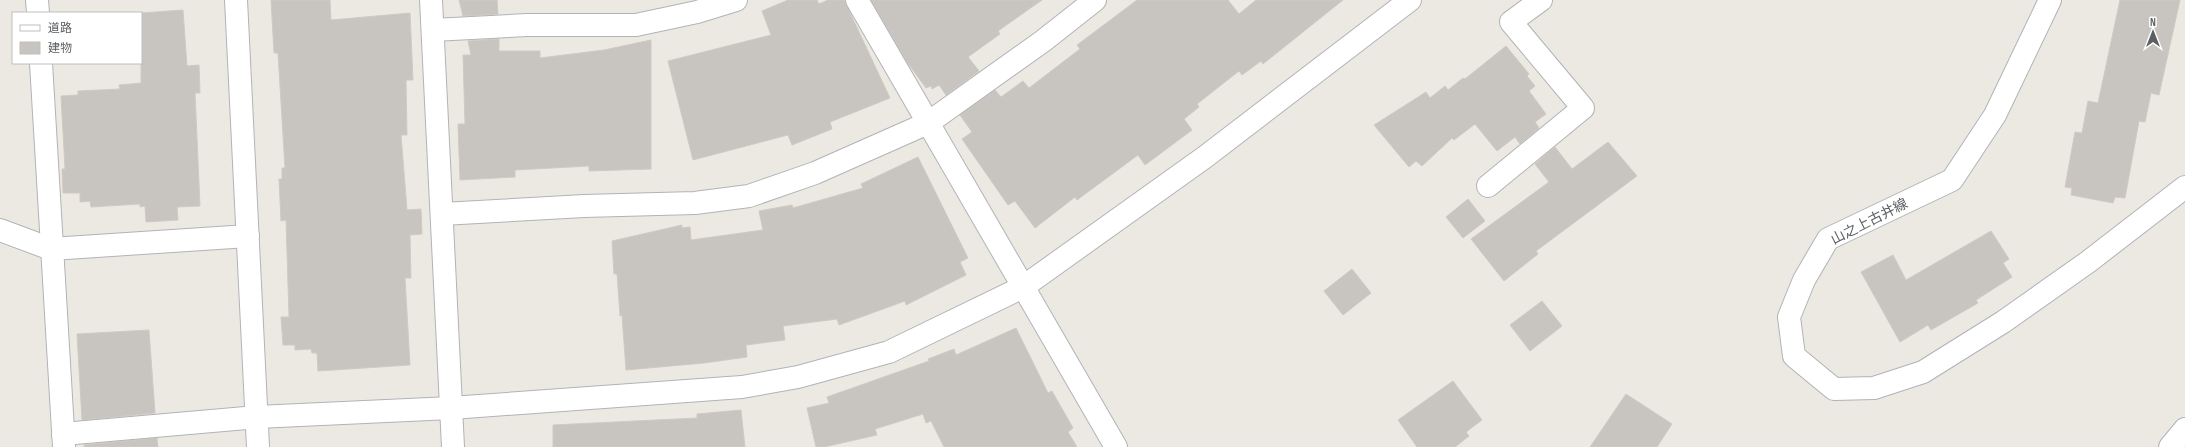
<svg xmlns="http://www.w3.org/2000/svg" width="2185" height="447" font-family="'Sofia Sans Condensed','Noto Sans JP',sans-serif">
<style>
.building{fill:#c8c4bf;stroke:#d0cac2}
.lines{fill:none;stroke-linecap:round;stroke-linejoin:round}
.minor-casing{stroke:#b0b4b7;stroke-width:24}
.tertiary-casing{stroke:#b0b4b7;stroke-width:24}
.secondary-casing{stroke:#afb3b7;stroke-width:24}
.minor{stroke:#fff;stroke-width:22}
.tertiary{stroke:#fff;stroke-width:22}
.secondary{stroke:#fff;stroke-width:22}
.labels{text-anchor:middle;stroke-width:3;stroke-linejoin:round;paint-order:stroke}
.street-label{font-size:14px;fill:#5b5f62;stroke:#fff}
</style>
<rect width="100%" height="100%" fill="#ece9e3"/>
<g class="building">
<polygon points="271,0 330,0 331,20 410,13 413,80 406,80 407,135 401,135 407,210 421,209 422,234 410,235 411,278 405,278 410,365 318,371 317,353 312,353 311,349 295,350 295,345 283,345 281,317 289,317 286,220 281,221 279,179 282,179 282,168 285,168 278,53 274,53"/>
<polygon points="459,0 497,0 498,14 463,16"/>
<polygon points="788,0 817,0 819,4 828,0 844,0 890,98 830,122 832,129 792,145 788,135 693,160 668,61 771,35 762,11"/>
<polygon points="871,0 1042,0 998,31 1000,34 968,57 979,71 946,95 939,85 932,89 931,86 926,88 907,62"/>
<polygon points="1137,0 1228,0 1239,14 1256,0 1343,0 1263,64 1261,61 1242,75 1239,71 1197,104 1199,107 1184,119 1192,130 1145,165 1138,155 1077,200 1075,197 1035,228 1015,201 1008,205 962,139 972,132 960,115 995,90 1001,97 1023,81 1029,88 1080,49 1077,45"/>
<polygon points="2120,0 2180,0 2159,95 2151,93 2145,122 2139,121 2125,198 2115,197 2113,203 2071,195 2072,188 2065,187 2075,132 2082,133 2088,101 2098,103"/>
<polygon points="183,10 187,66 199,65 200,93 195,93 200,206 177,207 178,220 146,222 145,206 140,207 140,204 91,207 90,201 80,202 80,193 63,193 62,169 65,169 61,96 78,95 78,91 120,89 119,85 141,83 141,13"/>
<polygon points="499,39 499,51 540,51 540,58 604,50 651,40 651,169 589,171 589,166 515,170 515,177 460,180 458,124 465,124 463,55 471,55 468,41"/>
<polygon points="1506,46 1529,74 1527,76 1535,86 1529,91 1546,114 1535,122 1539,128 1520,144 1515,137 1497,151 1475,124 1454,140 1452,138 1422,166 1416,161 1409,167 1374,125 1426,92 1430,98 1445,86 1448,90 1463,78 1465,79"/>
<polygon points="1608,142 1637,176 1536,251 1538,254 1504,281 1471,239 1549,182 1535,164 1555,147 1572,169"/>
<polygon points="918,157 968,258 960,262 966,275 906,305 905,301 839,325 837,319 783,326 785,340 746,345 747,357 704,363 626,370 622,315 620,316 617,274 614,274 612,241 682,225 682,228 690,227 691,240 763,230 759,211 792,205 793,208 863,188 861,184"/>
<polygon points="1468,199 1485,221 1463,238 1446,217"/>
<polygon points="1991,231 2009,259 2003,263 2012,277 1976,300 1978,303 1931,330 1928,325 1900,342 1861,272 1893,255 1906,280"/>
<polygon points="1352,269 1371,293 1343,315 1324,291"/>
<polygon points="1542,301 1562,326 1530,351 1510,325"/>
<polygon points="1016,328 1048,393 1052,391 1073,428 1068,432 1077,447 944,447 931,421 926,423 923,414 875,429 877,435 824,447 816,447 807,408 829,403 827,397 929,361 928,359 954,349 956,355"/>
<polygon points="149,330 155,413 82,420 77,334"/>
<polygon points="1453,381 1482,420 1466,432 1469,436 1455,447 1417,447 1398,420"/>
<polygon points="1626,394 1672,424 1657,447 1590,447"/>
<polygon points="741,410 745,447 553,447 553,425 697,418 697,414"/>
<polygon points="157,438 158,447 84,447 84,445"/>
</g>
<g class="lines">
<g class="minor-casing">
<g id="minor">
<polyline points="37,0 38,13"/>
<polyline points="431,0 453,447"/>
<polyline points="857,0 1116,447"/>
<polyline points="433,30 527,25 636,25 697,12 736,0"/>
<polyline points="41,63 64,447"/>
<polyline points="1488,186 1583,108 1511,22 1541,0"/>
<polyline points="442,214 584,206 695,203 749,196 815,173 928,123 1043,41 1095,0"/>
<polyline points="0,230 51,249 248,236"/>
<polyline points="63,434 257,417 451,408 742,387 798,377 889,352 1023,287 1205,157 1410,0"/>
</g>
</g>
<g class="tertiary-casing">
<polyline id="tertiary" points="236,0 258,447"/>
</g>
<g class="secondary-casing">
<g id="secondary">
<polyline points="2050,0 1995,115 1952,180 1828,239 1804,280 1789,317 1794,356 1834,389 1874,388 1923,372 2003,322 2088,262 2185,187"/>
<polyline points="2170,447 2185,429"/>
</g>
</g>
<use href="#minor" class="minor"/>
<use href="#tertiary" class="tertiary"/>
<use href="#secondary" class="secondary"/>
</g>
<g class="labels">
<g class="street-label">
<text transform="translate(1869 221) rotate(-27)" y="5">山之上古井線</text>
</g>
</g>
<rect x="12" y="12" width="130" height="52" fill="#ffffff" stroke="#bdbfc0"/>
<rect x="20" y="25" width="20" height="6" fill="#ffffff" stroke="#bdbfc0"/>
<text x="48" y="32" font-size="12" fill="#5b5f62">道路</text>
<rect x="20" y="42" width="20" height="12" fill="#c8c4bf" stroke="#bdbfc0"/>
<text x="48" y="52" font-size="12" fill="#5b5f62">建物</text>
<g transform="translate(2153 32)" stroke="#ffffff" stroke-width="3" paint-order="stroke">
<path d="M0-3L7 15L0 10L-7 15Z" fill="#5b5f62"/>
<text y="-6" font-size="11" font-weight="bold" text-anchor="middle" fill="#5b5f62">N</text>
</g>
</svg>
